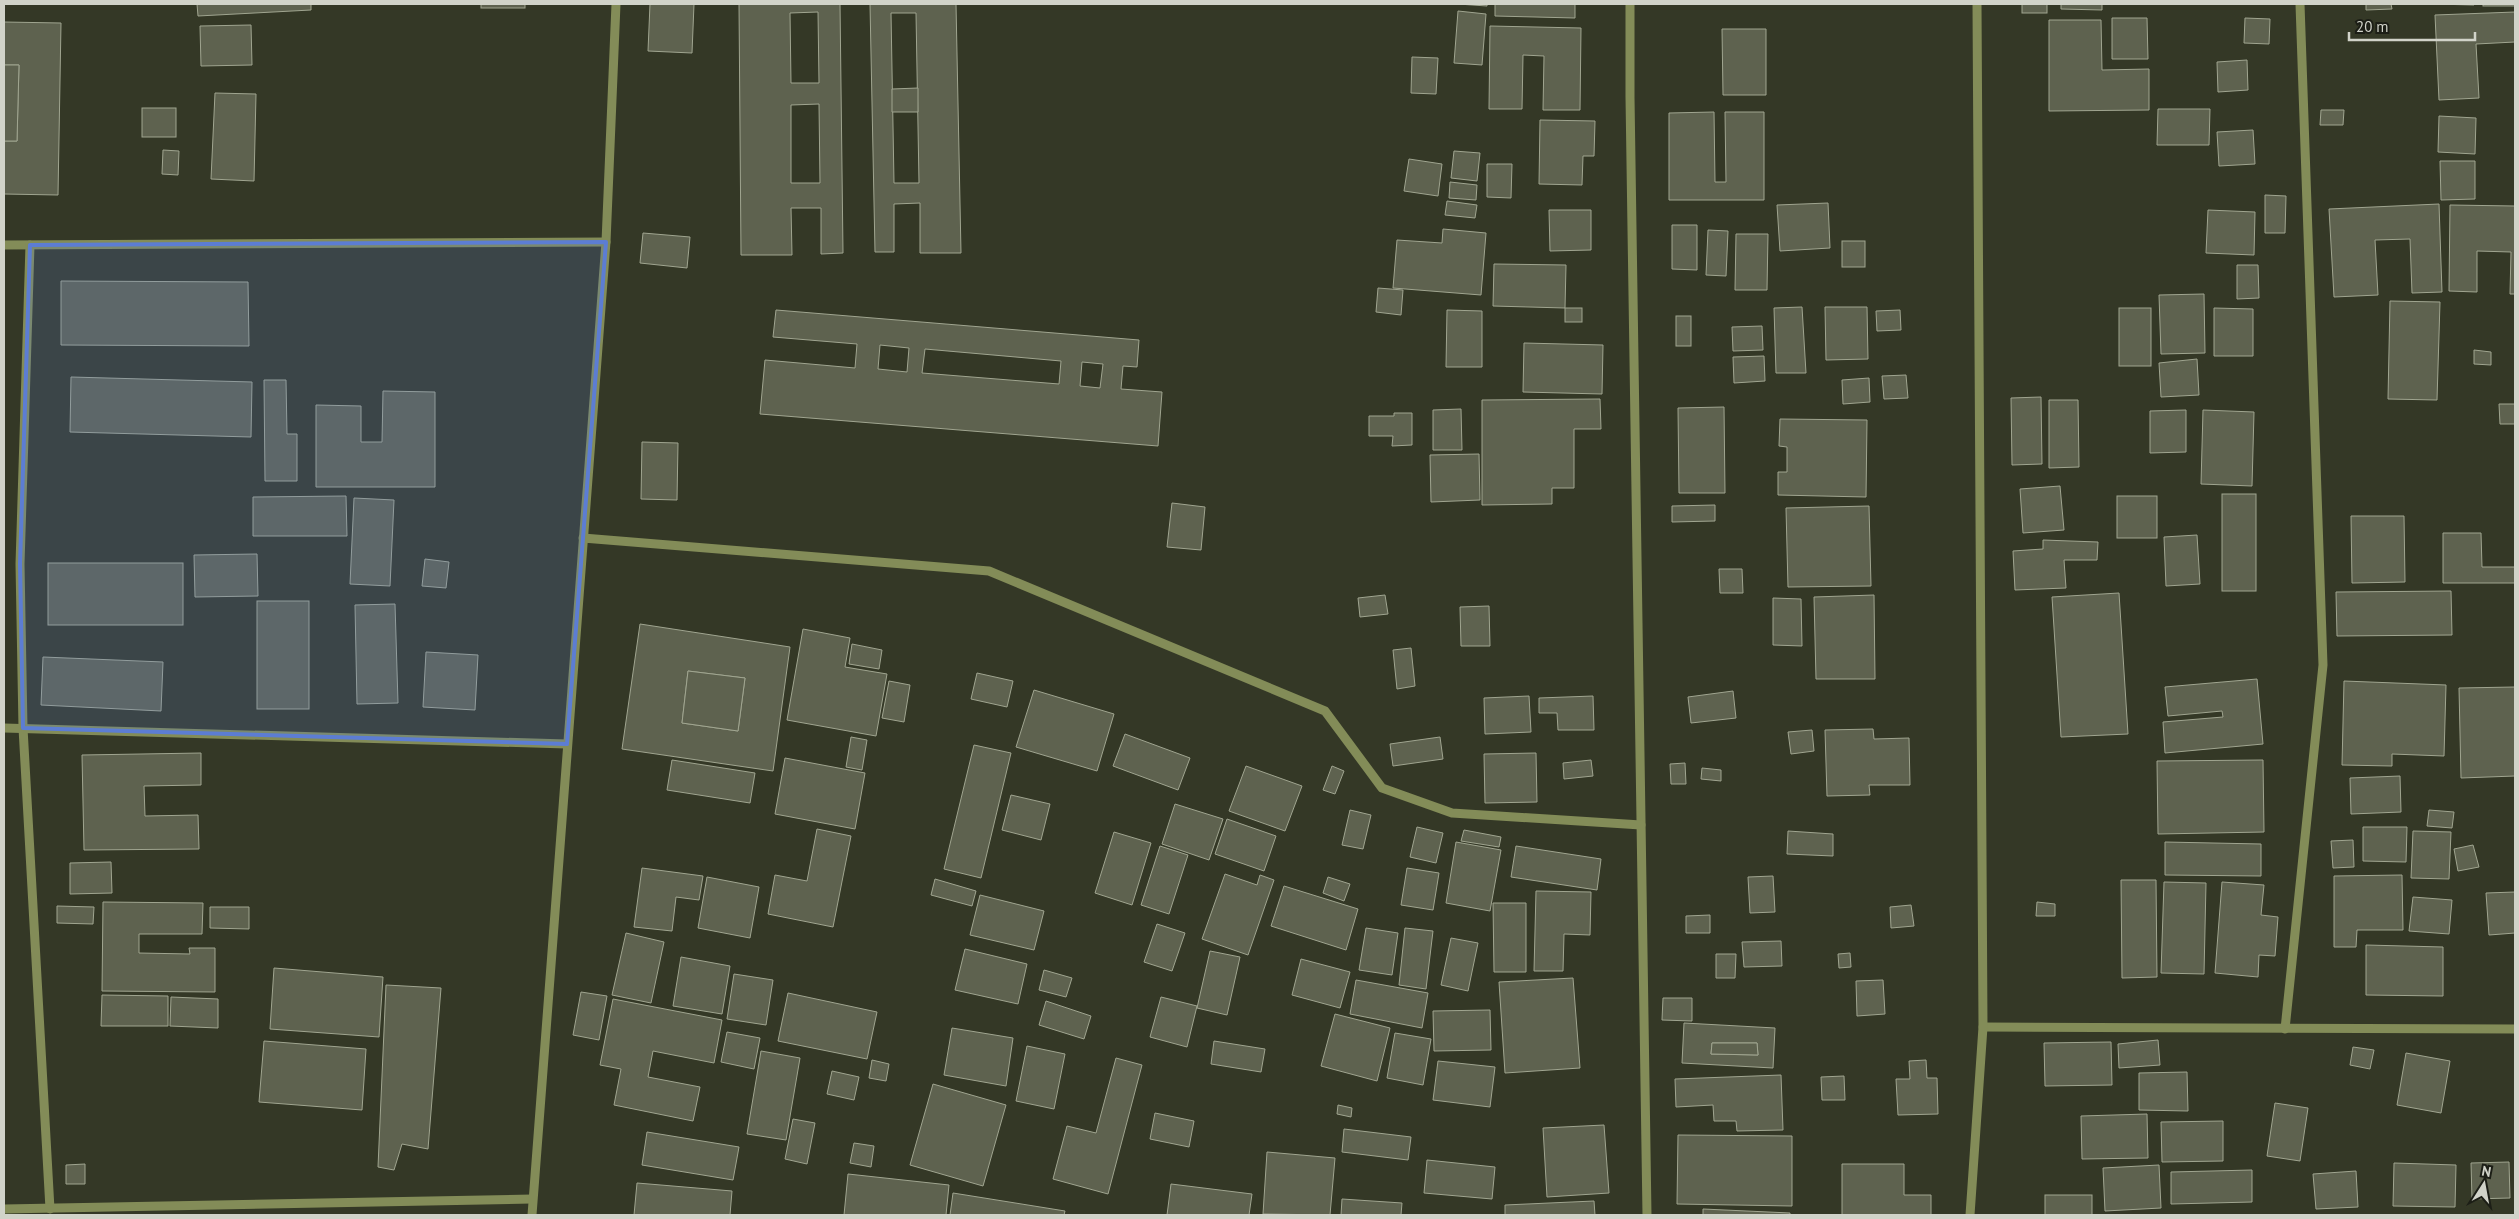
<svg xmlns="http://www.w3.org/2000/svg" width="2519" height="1219" font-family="'PT Sans',sans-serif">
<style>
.building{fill:#5e624f;stroke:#a0a590;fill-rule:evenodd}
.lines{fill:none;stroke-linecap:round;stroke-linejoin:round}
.minor{stroke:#838c58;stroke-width:9}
.marked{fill:#5c7dd3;fill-opacity:0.2;stroke:#5c7dd3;stroke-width:4;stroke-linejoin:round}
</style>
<rect width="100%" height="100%" fill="#343826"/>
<g class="building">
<polygon points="197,4 311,4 311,10 198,16"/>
<rect x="481" y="4" width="44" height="4"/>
<polygon points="650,4 694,4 692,53 648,51"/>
<path d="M739,4H840L843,253L821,254V208H791L792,255H741ZM818,12L819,83H791L790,13ZM819,104L820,183H791V105Z"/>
<path d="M870,4H956L961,253H920V203L894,204V252H875ZM891,13H916L919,183H894Z"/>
<polygon points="1458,4 1487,4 1487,6"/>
<polygon points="1495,4 1575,4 1575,18 1495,16"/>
<rect x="2022" y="4" width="25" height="9"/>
<polygon points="2061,4 2102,4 2102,10 2061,9"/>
<polygon points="2366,4 2391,4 2392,9 2366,10"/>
<polygon points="2434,4 2474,4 2474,5"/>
<rect x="2483" y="4" width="32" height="2"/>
<polygon points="1458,11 1486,14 1482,65 1454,63"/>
<polygon points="2515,12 2515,56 2515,42 2476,44 2479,98 2439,100 2435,15"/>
<polygon points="2112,18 2147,18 2148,59 2112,59"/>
<polygon points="2245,18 2270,19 2269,44 2244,43"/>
<polygon points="2049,20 2101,20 2102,70 2149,69 2149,110 2049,111"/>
<polygon points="4,22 61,23 58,195 4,194 4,141 17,141 19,65 4,65"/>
<polygon points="251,25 252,65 201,66 200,26"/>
<polygon points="1490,26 1581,28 1580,110 1543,110 1544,56 1523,55 1522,109 1489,109"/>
<polygon points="1722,29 1766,29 1766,95 1723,95"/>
<polygon points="1412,57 1438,58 1436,94 1411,93"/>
<polygon points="2247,60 2248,90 2218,92 2217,62"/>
<polygon points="4,65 19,65 17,141 4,141"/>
<polygon points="918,88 918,112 892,112 892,89"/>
<polygon points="215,93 256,94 254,181 211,179"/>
<rect x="142" y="108" width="34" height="29"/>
<polygon points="2158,109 2210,109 2209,145 2157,145"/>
<polygon points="2321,110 2344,110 2343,125 2320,125"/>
<polygon points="1714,112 1715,182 1726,182 1725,112 1764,112 1764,200 1669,200 1669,113"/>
<polygon points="2439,116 2476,118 2475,154 2438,152"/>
<polygon points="1540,120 1595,121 1594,156 1583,156 1582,185 1539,184"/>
<polygon points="2253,130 2255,164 2219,166 2217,132"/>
<polygon points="163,150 179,151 178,175 162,174"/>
<polygon points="1454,151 1480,153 1477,181 1451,178"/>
<polygon points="1409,159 1442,164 1438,196 1404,191"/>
<polygon points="2440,161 2475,161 2475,199 2441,200"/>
<polygon points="1487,164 1512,164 1511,198 1487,197"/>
<polygon points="1450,182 1477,185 1476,200 1449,198"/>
<polygon points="2265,195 2286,196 2285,233 2265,233"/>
<polygon points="1447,201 1477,205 1475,218 1445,215"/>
<polygon points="1828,203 1830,248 1780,251 1777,205"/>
<polygon points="2439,204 2442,292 2412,293 2410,239 2375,240 2378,295 2334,297 2329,209"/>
<polygon points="2450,205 2515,206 2515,294 2510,294 2511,252 2477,251 2477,292 2449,291"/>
<polygon points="1549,210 1591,210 1591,250 1550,251"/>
<polygon points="2208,210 2255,212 2254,255 2206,253"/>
<polygon points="1672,225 1697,225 1697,270 1672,269"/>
<polygon points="1443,229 1486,233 1481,295 1393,288 1397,240 1442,243"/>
<polygon points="1708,230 1728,231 1726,276 1706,275"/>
<polygon points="643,233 690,237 687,268 640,263"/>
<polygon points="1736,234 1768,234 1767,290 1735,290"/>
<rect x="1842" y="241" width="23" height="26"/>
<polygon points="1494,264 1566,265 1565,308 1493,306"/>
<polygon points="2237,265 2258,265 2259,298 2237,299"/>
<polygon points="61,281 248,282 249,346 61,345"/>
<polygon points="1378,288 1403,290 1401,315 1376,312"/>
<polygon points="2204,294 2205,353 2161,354 2159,295"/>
<polygon points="2390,301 2440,302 2437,400 2388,399"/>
<polygon points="1802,307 1806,373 1776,373 1774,308"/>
<polygon points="1825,307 1867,307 1868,359 1826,360"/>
<rect x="1565" y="308" width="17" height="14"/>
<rect x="2119" y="308" width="32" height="58"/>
<polygon points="2214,308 2253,309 2253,356 2214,356"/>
<path d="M776,310L1139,340L1137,367L1123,366L1121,389L1162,392L1158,446L760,414L765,360L855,368L857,344L773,337ZM880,345L909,348L907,372L878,369ZM925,349L1061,361L1059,384L922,373ZM1082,362L1103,364L1100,388L1080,386Z"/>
<polygon points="1447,310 1482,311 1482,367 1446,367"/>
<polygon points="1900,310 1901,330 1877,331 1876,311"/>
<rect x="1676" y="316" width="15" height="30"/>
<polygon points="1762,326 1763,350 1733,351 1732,327"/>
<polygon points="1524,343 1603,345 1602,394 1523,392"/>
<polygon points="2474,350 2491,352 2491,365 2474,364"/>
<polygon points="1764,356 1765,381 1734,383 1733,357"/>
<polygon points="2197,359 2199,395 2161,397 2159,363"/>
<polygon points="1906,375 1908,398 1884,399 1882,376"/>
<polygon points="71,377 252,382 251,437 70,432"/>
<polygon points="1869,378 1870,402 1843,404 1842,380"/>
<polygon points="264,380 286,380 287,434 297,434 297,481 265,481"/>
<polygon points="383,391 435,392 435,487 316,487 316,405 361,406 361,442 382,442"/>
<polygon points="2041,397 2042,464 2012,465 2011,398"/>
<polygon points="1600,399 1601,429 1574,429 1574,488 1552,488 1552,504 1482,505 1482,400"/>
<polygon points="2049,400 2078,400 2079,467 2049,468"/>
<polygon points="2499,404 2515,404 2515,424 2500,424"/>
<polygon points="1724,407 1725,493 1679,493 1678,408"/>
<polygon points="1461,409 1462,450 1433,450 1433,410"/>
<polygon points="2186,410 2186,452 2150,453 2150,411"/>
<polygon points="2203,410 2254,412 2252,486 2201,484"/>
<polygon points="1394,413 1412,413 1412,445 1392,446 1393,436 1369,436 1369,416 1394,416"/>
<polygon points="1780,419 1867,420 1866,497 1778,495 1778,472 1787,472 1787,447 1779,446"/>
<polygon points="642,442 678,443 677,500 641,499"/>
<polygon points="1479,454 1480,500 1431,502 1430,455"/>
<polygon points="2060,486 2064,530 2023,533 2020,489"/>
<rect x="2222" y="494" width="34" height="97"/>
<polygon points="346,496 347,536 253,536 253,497"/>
<rect x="2117" y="496" width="40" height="42"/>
<polygon points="354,498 394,500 390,586 350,584"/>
<polygon points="1172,503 1205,507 1201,550 1167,547"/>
<polygon points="1715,505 1715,521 1672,522 1672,506"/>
<polygon points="1869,506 1871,586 1788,587 1786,508"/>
<polygon points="2351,516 2404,516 2405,582 2352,583"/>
<polygon points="2443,533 2481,533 2482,567 2515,567 2515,583 2443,583"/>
<polygon points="2197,535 2200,584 2166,586 2164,537"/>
<polygon points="2043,540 2098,542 2097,560 2064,560 2066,588 2015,590 2013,551 2043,549"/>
<polygon points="257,554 258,596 195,597 194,555"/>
<polygon points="425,559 449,562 446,588 422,586"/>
<rect x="48" y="563" width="135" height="62"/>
<polygon points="1719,569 1742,569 1743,593 1720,593"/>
<polygon points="2451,591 2452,635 2337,636 2336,592"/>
<polygon points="2119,593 2128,734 2061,737 2052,597"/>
<polygon points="1385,595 1388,614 1360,617 1358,598"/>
<polygon points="1874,595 1875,679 1816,679 1814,597"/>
<polygon points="1773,598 1801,599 1802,646 1773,645"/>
<rect x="257" y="601" width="52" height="108"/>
<polygon points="395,604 398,703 357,704 355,605"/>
<polygon points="1489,606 1490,646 1461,646 1460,607"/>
<path d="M640,624L790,647L773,771L622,749ZM688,671L745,678L738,731L682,723Z"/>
<polygon points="803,629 850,638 845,667 887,674 876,736 787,720"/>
<polygon points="852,644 882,650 879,669 849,664"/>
<polygon points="1411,648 1415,686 1397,689 1393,650"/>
<polygon points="426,652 478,655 475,710 423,707"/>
<polygon points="43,657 163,662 161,711 41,705"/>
<polygon points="688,671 745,678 738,731 682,723"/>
<polygon points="977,673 1013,681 1007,707 971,699"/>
<polygon points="2257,679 2263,744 2165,753 2163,722 2223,717 2222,711 2168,716 2165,687"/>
<polygon points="889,681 910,685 904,722 882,718"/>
<polygon points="2344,681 2446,685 2444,756 2392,754 2392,766 2342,765"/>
<polygon points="2515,687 2515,776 2461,778 2459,688"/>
<polygon points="1034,690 1114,714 1097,771 1016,747"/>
<polygon points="1733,691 1736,718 1691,723 1688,697"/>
<polygon points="1529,696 1531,732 1485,734 1484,698"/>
<polygon points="1593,696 1594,730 1558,730 1557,713 1539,713 1539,698"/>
<polygon points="1873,729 1874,739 1909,738 1910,785 1869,785 1870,795 1827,796 1825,730"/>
<polygon points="1812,730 1814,751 1791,754 1788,732"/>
<polygon points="1125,734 1190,758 1178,790 1113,766"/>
<polygon points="851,737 867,740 862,770 846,767"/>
<polygon points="1440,737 1443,759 1393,766 1390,744"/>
<polygon points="974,745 1011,753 981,878 944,869"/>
<polygon points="201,753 201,785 144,786 145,816 198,815 199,849 84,850 82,755"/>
<polygon points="1536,753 1537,802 1485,803 1484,754"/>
<polygon points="785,758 865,773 855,829 775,814"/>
<polygon points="672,760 755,773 750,803 667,790"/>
<polygon points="1591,760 1593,776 1564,779 1563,763"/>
<polygon points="2263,760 2264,832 2158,834 2157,761"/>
<polygon points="1685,763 1686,784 1671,784 1670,764"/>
<polygon points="1246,766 1302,786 1285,831 1229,811"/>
<polygon points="1332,766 1344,771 1335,794 1323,790"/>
<polygon points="1702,768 1721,770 1721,781 1701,779"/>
<polygon points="2400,776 2401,812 2351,814 2350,778"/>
<polygon points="1011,795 1050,804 1041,840 1002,830"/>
<polygon points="1175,804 1223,819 1209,860 1162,844"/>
<polygon points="1350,810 1371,815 1363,849 1342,845"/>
<polygon points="2429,810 2454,812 2452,828 2427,826"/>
<polygon points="1227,819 1276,836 1264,871 1215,854"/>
<polygon points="1417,827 1443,833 1436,863 1410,857"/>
<polygon points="2363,827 2407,827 2406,862 2363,861"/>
<polygon points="817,829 851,836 833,927 768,914 775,875 807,881"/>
<polygon points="1464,830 1501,837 1499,847 1461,841"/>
<polygon points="1788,831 1833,834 1833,856 1787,854"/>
<polygon points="2413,831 2451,832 2449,879 2411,878"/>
<polygon points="1114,832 1151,843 1132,905 1095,893"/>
<polygon points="2353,840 2354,867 2333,868 2331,841"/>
<polygon points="1456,842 1501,850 1490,911 1446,903"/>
<polygon points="2165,842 2261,844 2261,876 2165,875"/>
<polygon points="2473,845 2479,867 2458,871 2454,849"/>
<polygon points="1160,846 1188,855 1169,914 1141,905"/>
<polygon points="1516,846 1601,859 1597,890 1511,877"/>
<polygon points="111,862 112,893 70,894 70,863"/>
<polygon points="642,868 703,876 699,900 676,897 672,931 634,927"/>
<polygon points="1407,868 1439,873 1433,910 1401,905"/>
<polygon points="1225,874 1257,885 1260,875 1274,880 1248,955 1202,939"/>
<polygon points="2402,875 2403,930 2357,930 2356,947 2334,947 2334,876"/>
<polygon points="1773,876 1775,912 1750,913 1748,877"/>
<polygon points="707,877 759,887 750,938 698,928"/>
<polygon points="1328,877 1350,884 1344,901 1323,893"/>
<polygon points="935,879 976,891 972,906 931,895"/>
<polygon points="2121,880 2156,880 2157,977 2122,978"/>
<polygon points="2164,882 2206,883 2204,974 2161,973"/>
<polygon points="2222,882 2264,885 2261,915 2278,917 2275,956 2259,955 2258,977 2215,973"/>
<polygon points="1284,886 1358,909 1346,950 1271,926"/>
<polygon points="1536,891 1591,892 1590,935 1564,934 1563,971 1534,971"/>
<polygon points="2515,892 2515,933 2489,935 2486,893"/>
<polygon points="980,895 1044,911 1034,950 970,935"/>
<polygon points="2413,897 2452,900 2449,934 2409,931"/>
<polygon points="103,902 203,903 202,934 139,934 139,953 190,954 189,948 215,948 215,992 102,991"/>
<polygon points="2037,902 2055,904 2055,916 2036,916"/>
<polygon points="1493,903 1526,903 1526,972 1494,972"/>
<polygon points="1911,905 1914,926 1891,928 1890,907"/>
<polygon points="57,906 94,907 93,924 57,923"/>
<polygon points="210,907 249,907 249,929 210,928"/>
<polygon points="1710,915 1710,933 1686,933 1686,916"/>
<polygon points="1157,924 1185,933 1172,971 1144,962"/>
<polygon points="1366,928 1398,933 1392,975 1359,970"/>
<polygon points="1405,928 1433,931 1426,989 1399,985"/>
<polygon points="626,933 664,942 651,1003 612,995"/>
<polygon points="1451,938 1478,943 1468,991 1441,985"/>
<polygon points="1781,941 1782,966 1744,967 1742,942"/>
<polygon points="2366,945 2443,947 2443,996 2366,995"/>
<polygon points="965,949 1027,964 1018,1004 955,990"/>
<polygon points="1210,951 1240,957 1227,1015 1197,1008"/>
<polygon points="1850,953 1851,967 1839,968 1838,954"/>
<polygon points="1716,954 1736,954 1735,978 1716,978"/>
<polygon points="681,957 730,966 722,1014 673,1006"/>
<polygon points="1301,959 1350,972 1340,1008 1292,995"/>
<polygon points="274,968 383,977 379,1037 270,1029"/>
<polygon points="1044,970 1072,978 1066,997 1039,990"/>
<polygon points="734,974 773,980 766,1025 727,1019"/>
<polygon points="1573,978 1580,1068 1505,1073 1499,982"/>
<polygon points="1356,980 1428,993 1422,1028 1350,1014"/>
<polygon points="1883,980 1885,1014 1857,1016 1856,981"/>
<polygon points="386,985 441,988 428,1149 402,1144 394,1170 378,1167"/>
<polygon points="581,992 607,996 599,1040 573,1035"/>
<polygon points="788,993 877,1012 867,1059 778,1041"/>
<polygon points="102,995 168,996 168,1026 101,1026"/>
<polygon points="171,997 218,999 218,1028 170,1026"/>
<polygon points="1161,997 1197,1006 1187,1047 1150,1037"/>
<polygon points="1663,998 1692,998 1692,1021 1662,1020"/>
<polygon points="613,999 722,1020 714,1063 653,1051 648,1077 700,1087 693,1121 614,1105 621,1069 600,1065"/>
<polygon points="1046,1001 1091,1016 1084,1039 1039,1025"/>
<polygon points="1490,1010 1491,1050 1434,1051 1433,1011"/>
<polygon points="1335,1014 1390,1028 1377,1081 1321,1066"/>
<path d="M1684,1023L1775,1028L1773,1068L1682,1063ZM1712,1043H1757L1758,1055L1711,1054Z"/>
<polygon points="952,1028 1013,1038 1006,1086 944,1075"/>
<polygon points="727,1032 760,1038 754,1069 721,1062"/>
<polygon points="1395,1033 1431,1039 1423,1085 1387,1078"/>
<polygon points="2158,1040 2160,1065 2119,1068 2118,1044"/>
<polygon points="264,1041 366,1049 362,1110 259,1102"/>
<polygon points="1214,1041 1265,1049 1261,1072 1211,1064"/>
<polygon points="2111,1042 2112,1085 2045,1086 2044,1043"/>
<polygon points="1712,1043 1757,1043 1758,1055 1711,1054"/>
<polygon points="1027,1046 1065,1054 1054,1109 1016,1101"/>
<polygon points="2353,1047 2374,1050 2370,1069 2350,1065"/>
<polygon points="761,1051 800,1058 786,1140 747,1134"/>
<polygon points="2406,1053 2450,1061 2441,1113 2397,1105"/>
<polygon points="1116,1058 1142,1065 1108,1194 1053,1179 1067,1126 1096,1133"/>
<polygon points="872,1060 889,1064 886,1081 869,1078"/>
<polygon points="1926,1060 1927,1078 1937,1078 1938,1114 1898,1115 1896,1079 1910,1079 1909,1061"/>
<polygon points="1438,1061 1495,1067 1490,1107 1433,1100"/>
<polygon points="832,1071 859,1077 854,1100 827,1094"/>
<polygon points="2187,1072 2188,1111 2139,1110 2139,1073"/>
<polygon points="1781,1075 1783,1130 1737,1131 1736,1121 1714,1121 1713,1105 1676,1107 1675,1079"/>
<polygon points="1844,1076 1845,1100 1822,1100 1821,1077"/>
<polygon points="933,1084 1006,1105 983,1186 910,1165"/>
<polygon points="2275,1103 2308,1108 2300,1161 2267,1156"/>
<polygon points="1338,1105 1352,1108 1351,1117 1337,1114"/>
<polygon points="1155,1113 1194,1121 1189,1147 1150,1139"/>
<polygon points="2147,1114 2148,1158 2082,1159 2081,1116"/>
<polygon points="793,1119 815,1123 807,1164 785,1159"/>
<polygon points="2223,1121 2223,1161 2162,1162 2161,1122"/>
<polygon points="1604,1125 1609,1193 1547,1197 1543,1128"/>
<polygon points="1344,1129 1411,1137 1408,1160 1342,1152"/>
<polygon points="647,1132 739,1147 733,1180 642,1165"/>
<polygon points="1678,1135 1792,1136 1792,1206 1677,1204"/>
<polygon points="854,1143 874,1146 871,1167 850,1163"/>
<polygon points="1267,1152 1335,1158 1330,1215 1263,1214"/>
<polygon points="1427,1160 1495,1167 1492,1199 1424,1193"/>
<polygon points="2509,1162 2510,1198 2472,1199 2471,1163"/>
<polygon points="2394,1163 2456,1165 2455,1207 2393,1206"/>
<polygon points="85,1164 85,1184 66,1184 66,1165"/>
<polygon points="1842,1164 1904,1164 1904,1195 1931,1195 1931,1215 1842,1215"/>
<polygon points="2159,1165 2161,1208 2105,1211 2103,1168"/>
<polygon points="2252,1170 2252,1202 2171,1204 2171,1172"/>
<polygon points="2356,1171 2358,1207 2316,1209 2313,1174"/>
<polygon points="848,1174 949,1185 946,1215 844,1215"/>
<polygon points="637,1183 732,1191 730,1215 634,1215"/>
<polygon points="1171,1184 1252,1194 1249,1215 1167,1215"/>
<polygon points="953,1193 1065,1211 1064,1215 950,1215"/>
<rect x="2045" y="1195" width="47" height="20"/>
<polygon points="1342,1199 1402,1203 1401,1215 1341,1215"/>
<polygon points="1594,1201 1595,1215 1505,1215 1505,1205"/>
<polygon points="1703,1209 1790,1213 1790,1215 1703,1215"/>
</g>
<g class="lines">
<g class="minor">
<polyline points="1630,4 1630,97 1647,1215"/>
<polyline points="4,245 606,242"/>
<polyline points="30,245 20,564 23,728 50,1209"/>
<polyline points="583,538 989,571 1325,711 1382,788 1452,813 1641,825"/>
<polyline points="4,728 567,744"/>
<polyline points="1983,1027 2515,1029"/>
<polyline points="2285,1029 2323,665 2300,4"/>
<polyline points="4,1209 532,1199"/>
<polyline points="532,1215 606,242 616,4"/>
<polyline points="1970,1215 1983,1027 1977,4"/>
</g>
</g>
<path class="marked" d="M606,242L567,744L23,728L20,564L30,245Z"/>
<rect width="2519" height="1219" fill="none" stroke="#d1d3c9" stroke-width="10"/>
<g transform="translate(2484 1184) rotate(11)" stroke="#1c1e16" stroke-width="4" paint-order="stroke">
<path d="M0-4L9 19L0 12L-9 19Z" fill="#d1d3c9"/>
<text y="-8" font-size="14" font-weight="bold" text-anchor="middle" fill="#d1d3c9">N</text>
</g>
<path d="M2349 32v8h126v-8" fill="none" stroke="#d1d3c9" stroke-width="2.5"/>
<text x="2356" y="32" font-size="15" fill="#d1d3c9" stroke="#1c1e16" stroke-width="4" paint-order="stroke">20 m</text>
</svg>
